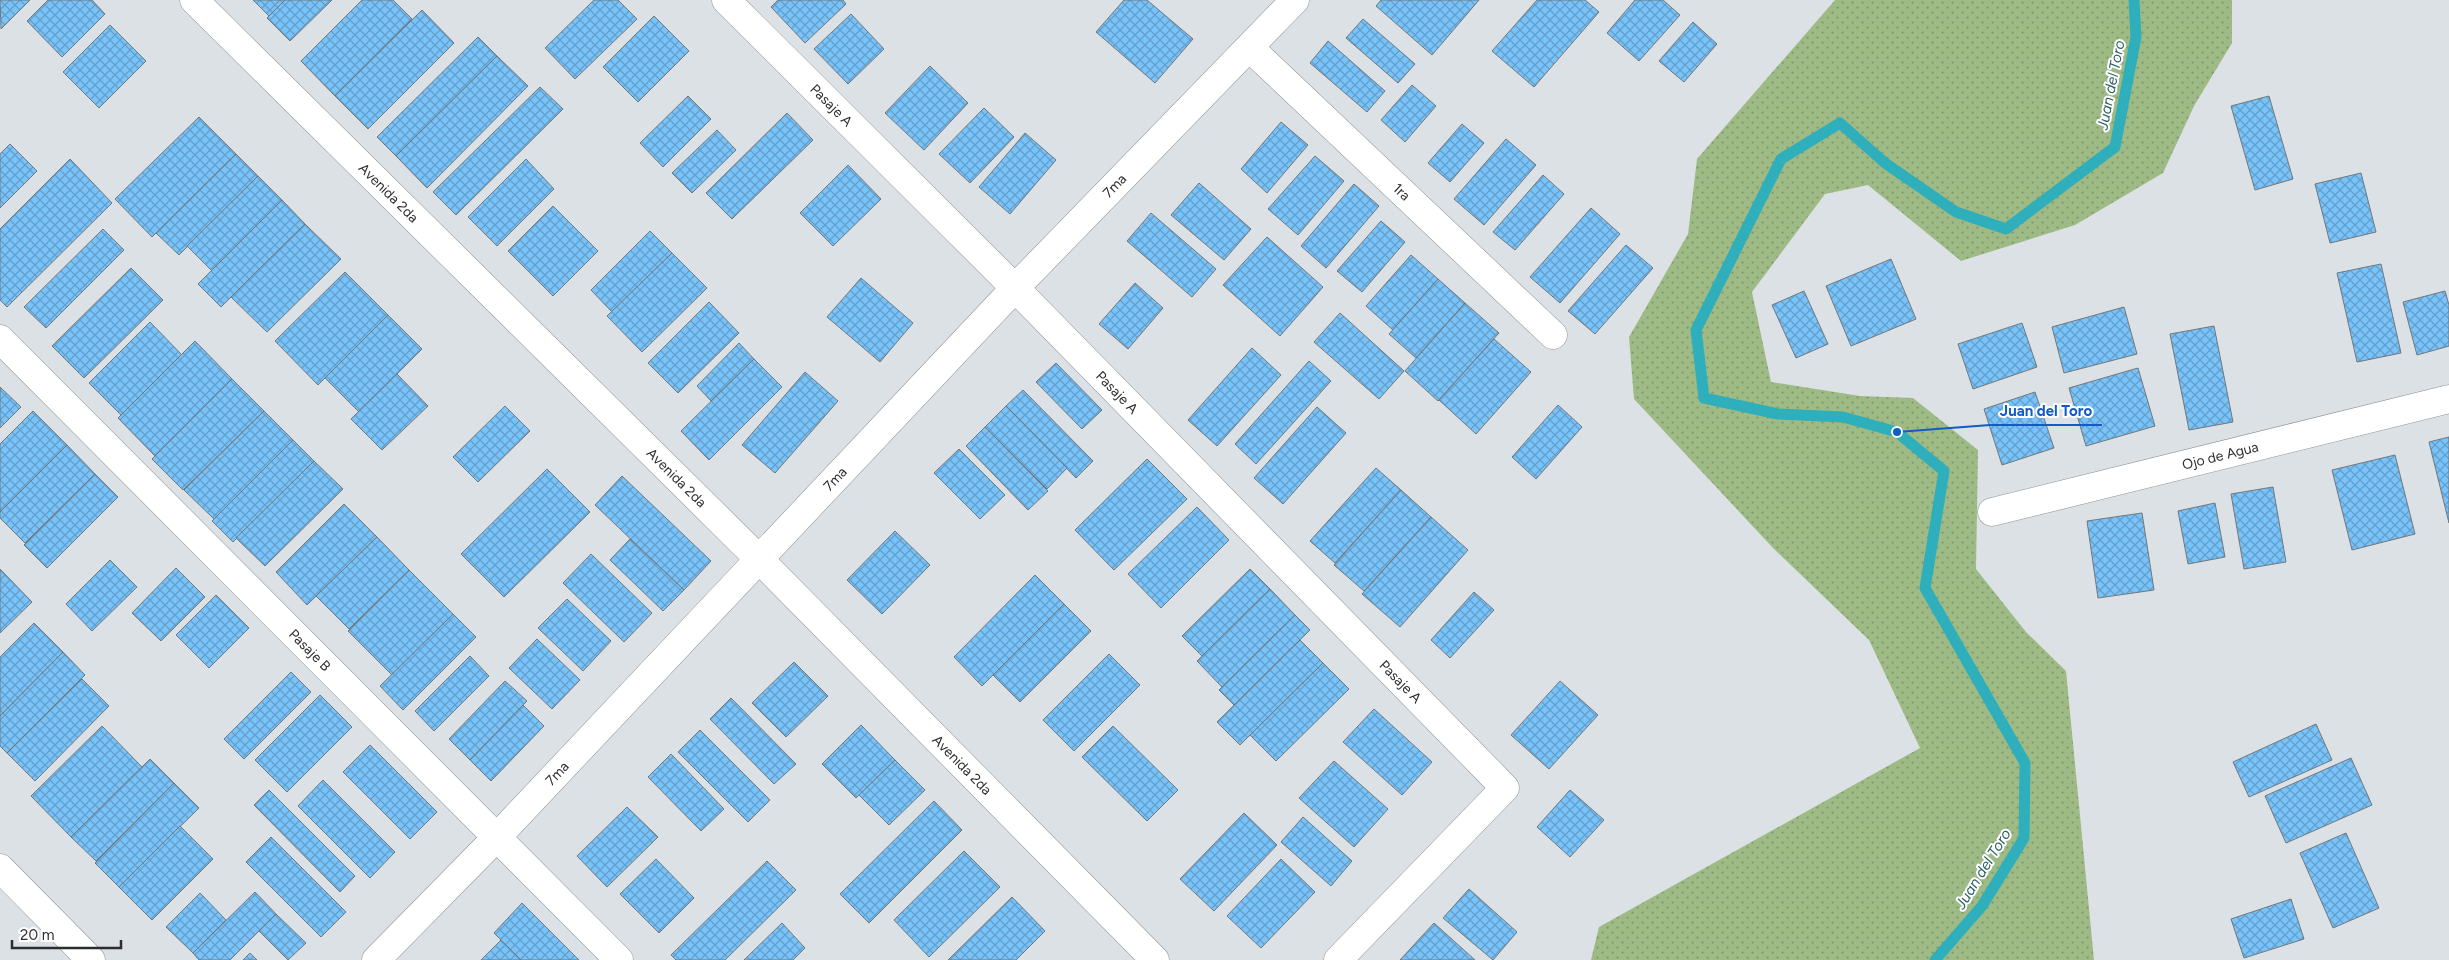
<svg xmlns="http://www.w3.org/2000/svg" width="2449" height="960" font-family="Figtree,sans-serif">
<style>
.grass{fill:url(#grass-dots)}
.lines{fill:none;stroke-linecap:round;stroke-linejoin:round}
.stream{stroke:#2eafbb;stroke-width:11}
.building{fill:url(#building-cross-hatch);stroke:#72777b}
.street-casing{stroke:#8f9397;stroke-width:29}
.street{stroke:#fff;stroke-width:28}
.labels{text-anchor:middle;stroke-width:4;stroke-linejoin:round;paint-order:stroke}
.street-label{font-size:14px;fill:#2b2d2f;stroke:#fff}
.water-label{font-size:15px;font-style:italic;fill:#2d6065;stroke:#fff}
.leader{fill:none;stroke:#135bc6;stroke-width:2}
.callout-dot{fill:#135bc6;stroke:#fff;stroke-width:2}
.callout-label{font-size:15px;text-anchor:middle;font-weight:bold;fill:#135bc6;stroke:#fff;stroke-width:4;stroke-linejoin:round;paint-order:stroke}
</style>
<defs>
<pattern id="grass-dots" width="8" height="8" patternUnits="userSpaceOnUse" patternTransform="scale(1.25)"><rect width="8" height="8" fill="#9ebb86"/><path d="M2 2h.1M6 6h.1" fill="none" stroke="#81986e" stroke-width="1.8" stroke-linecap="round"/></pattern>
<pattern id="building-cross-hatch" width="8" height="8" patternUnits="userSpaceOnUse" patternTransform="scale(1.25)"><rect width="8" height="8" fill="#78c3f9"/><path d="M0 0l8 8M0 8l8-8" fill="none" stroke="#639fca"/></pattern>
</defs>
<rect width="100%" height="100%" fill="#dce1e6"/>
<polygon class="grass" points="1835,0 2232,0 2232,43 2194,106 2163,173 2075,225 1961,261 1868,185 1825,194 1752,292 1771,382 1860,396 1913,398 1978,450 1976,569 2026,632 2066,671 2094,960 1591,960 1599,927 1920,748 1869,640 1773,548 1634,399 1629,337 1688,234 1697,159"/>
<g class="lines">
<polyline class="stream" points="1935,960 1982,906 2024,838 2025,763 1925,588 1944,471 1897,432 1843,417 1778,414 1704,398 1696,330 1781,159 1840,123 1885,163 1956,212 2006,229 2115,147 2136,37 2134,0"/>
</g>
<g class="building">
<polygon points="0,0 30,0 1,29"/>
<polygon points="48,0 92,0 105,14 62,57 27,21"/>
<polygon points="253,0 285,0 269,16"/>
<polygon points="285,0 332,0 290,41 267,18"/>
<polygon points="362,0 393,0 412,19 335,96 301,61"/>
<polygon points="594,0 618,0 637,19 575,79 545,48"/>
<polygon points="778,0 843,0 846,4 805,43 771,7"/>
<polygon points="1124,0 1147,0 1193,39 1155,83 1096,32"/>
<polygon points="1381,0 1479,0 1432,55 1376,6"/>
<polygon points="1537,0 1585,0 1599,12 1534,87 1492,51"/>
<polygon points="1635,0 1663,0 1680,15 1639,61 1607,33"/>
<polygon points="422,10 454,43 368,129 335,96"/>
<polygon points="851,14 884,49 848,84 814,49"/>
<polygon points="654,16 689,51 638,102 603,67"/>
<polygon points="1363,19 1415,64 1398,83 1346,38"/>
<polygon points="1693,22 1717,44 1684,82 1659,61"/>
<polygon points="110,25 146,61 99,108 63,72"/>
<polygon points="478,37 497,56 396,156 377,137"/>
<polygon points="1328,41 1385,91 1367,112 1310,63"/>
<polygon points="497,56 528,86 427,188 396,156"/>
<polygon points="930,66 968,103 924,150 885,113"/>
<polygon points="1412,85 1436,106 1405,142 1381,120"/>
<polygon points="540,87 563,109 456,215 433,192"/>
<polygon points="688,96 711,119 663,167 640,143"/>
<polygon points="2269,96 2293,179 2255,190 2231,106"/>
<polygon points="984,108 1014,137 970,183 939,154"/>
<polygon points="787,113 813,140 732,219 706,193"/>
<polygon points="199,117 236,154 152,237 115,199"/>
<polygon points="1281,122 1308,145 1267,193 1241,169"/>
<polygon points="1462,124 1484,143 1450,182 1428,163"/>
<polygon points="717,130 736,150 692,193 672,173"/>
<polygon points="1025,133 1056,160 1010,214 979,187"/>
<polygon points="1506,139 1536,165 1484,225 1454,199"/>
<polygon points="10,144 37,171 0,208 0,154"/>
<polygon points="236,154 258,176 179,255 156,233"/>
<polygon points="1315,156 1344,181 1298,235 1268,209"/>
<polygon points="70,159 112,203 7,307 0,300 0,229"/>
<polygon points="526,159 554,189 497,246 468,217"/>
<polygon points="848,165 881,199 833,246 800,213"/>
<polygon points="2361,173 2376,232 2330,243 2315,184"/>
<polygon points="1543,175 1564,194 1515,250 1493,232"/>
<polygon points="258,176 282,200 212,271 187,246"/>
<polygon points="1199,183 1251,229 1224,260 1171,215"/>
<polygon points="1354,184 1379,206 1326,268 1301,246"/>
<polygon points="282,200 305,224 221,307 198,284"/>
<polygon points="553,206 598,251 553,296 508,251"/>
<polygon points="1591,208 1620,234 1560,303 1530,277"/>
<polygon points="1151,213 1216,269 1192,297 1127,241"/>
<polygon points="1381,221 1405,242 1362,292 1337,271"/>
<polygon points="305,224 341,259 267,332 231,297"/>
<polygon points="103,229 124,250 46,328 24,307"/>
<polygon points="650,231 672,253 612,312 591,290"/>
<polygon points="1267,237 1323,287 1280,336 1223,285"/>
<polygon points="1626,245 1653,268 1595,334 1568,311"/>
<polygon points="672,253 707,288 642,352 607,316"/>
<polygon points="1411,255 1438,279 1393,330 1366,306"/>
<polygon points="1891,259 1916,319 1851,346 1826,286"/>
<polygon points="2381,264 2401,353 2357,362 2337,273"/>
<polygon points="131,268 163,300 84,378 52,346"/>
<polygon points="345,272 388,315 318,385 275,341"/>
<polygon points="861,278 913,323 880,362 827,317"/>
<polygon points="1438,279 1465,303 1416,358 1389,334"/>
<polygon points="1135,283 1163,308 1128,349 1099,324"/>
<polygon points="1804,291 1828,344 1796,358 1772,305"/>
<polygon points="2445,291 2449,305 2449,346 2417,355 2403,302"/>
<polygon points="709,302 739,333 678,393 648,363"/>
<polygon points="1465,303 1499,333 1438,401 1405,371"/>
<polygon points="2124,307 2137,354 2064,373 2052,327"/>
<polygon points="1340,313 1404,371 1379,399 1314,342"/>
<polygon points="388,315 422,349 359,412 325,378"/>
<polygon points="150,322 182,355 121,415 89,383"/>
<polygon points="2022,323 2037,367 1973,389 1958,344"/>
<polygon points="2214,326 2233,422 2189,430 2170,334"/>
<polygon points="1494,339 1531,372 1476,434 1439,400"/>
<polygon points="195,341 232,379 155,456 118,418"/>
<polygon points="739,343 754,359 711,401 697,386"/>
<polygon points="1252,348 1281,375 1217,446 1188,420"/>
<polygon points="754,359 782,387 709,460 681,431"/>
<polygon points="1309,361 1331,381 1256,464 1235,444"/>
<polygon points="1056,363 1102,410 1082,429 1036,382"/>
<polygon points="2138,368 2155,426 2086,446 2069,388"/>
<polygon points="805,372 838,401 775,473 742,445"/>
<polygon points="397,374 428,406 382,450 351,419"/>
<polygon points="232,379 264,411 183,490 152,459"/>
<polygon points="0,387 21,407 0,428"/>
<polygon points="1023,390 1093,461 1076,478 1006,406"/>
<polygon points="2035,392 2054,448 2002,465 1984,409"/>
<polygon points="1558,405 1582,427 1536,479 1512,457"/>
<polygon points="505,406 530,431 478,482 453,457"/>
<polygon points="1006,406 1067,468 1047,489 985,427"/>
<polygon points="1317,407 1346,433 1283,504 1254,478"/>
<polygon points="33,411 67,445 0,512 0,444"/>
<polygon points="264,411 293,440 214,519 184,490"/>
<polygon points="985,427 1048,491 1028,510 966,446"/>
<polygon points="2449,437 2449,523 2429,442"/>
<polygon points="293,440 314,461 233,542 212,521"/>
<polygon points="67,445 95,474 25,543 0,518 0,512"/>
<polygon points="959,449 1005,495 980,519 934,473"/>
<polygon points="2395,455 2415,534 2352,550 2332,470"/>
<polygon points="1147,459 1187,499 1114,570 1075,530"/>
<polygon points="314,461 343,489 265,566 236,538"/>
<polygon points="1376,468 1401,490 1335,563 1310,541"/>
<polygon points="547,469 590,512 504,597 461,554"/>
<polygon points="95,474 118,497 47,568 24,545"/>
<polygon points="622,476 711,561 684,590 595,505"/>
<polygon points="2273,487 2286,562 2244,569 2231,494"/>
<polygon points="1401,490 1431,517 1364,591 1334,565"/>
<polygon points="2215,503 2225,557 2188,564 2178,511"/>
<polygon points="344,504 377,537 307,605 276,572"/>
<polygon points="1197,507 1229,540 1161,608 1128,574"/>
<polygon points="2142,513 2154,590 2098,598 2087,521"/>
<polygon points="1431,517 1468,550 1400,627 1362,594"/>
<polygon points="895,531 930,565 882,614 847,580"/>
<polygon points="377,537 409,570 349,629 316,596"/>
<polygon points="630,539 684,590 663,611 610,560"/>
<polygon points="591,554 652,613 624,642 563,583"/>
<polygon points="110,560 137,587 92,631 66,604"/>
<polygon points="176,568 205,597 161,641 132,613"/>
<polygon points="0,569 32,602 0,633"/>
<polygon points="1250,569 1270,589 1202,656 1182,636"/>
<polygon points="409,570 453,614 392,675 348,631"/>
<polygon points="1035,575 1064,604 982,686 954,657"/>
<polygon points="1270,589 1295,615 1222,687 1197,661"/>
<polygon points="1474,592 1494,610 1450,658 1431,640"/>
<polygon points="216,595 249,628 209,668 176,635"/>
<polygon points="567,599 611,641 583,671 538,628"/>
<polygon points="1064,604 1091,631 1020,702 993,675"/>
<polygon points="453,614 476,637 403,710 380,686"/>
<polygon points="1295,615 1310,630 1234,705 1219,690"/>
<polygon points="34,623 63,652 0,716 0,657"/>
<polygon points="537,639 580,680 552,709 509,668"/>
<polygon points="1300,640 1323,663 1240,745 1217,722"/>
<polygon points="63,652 85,675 7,753 0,746 0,716"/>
<polygon points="1109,654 1140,685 1074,751 1043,720"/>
<polygon points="470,656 489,676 434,731 415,711"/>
<polygon points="794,662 828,696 786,737 752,703"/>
<polygon points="1323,663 1349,689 1276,761 1250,735"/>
<polygon points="291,672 311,692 244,759 224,739"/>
<polygon points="82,679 109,706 35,781 7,753"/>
<polygon points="505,681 527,701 470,760 449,739"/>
<polygon points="1560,681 1598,715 1549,769 1511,735"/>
<polygon points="320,695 352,727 287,792 255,760"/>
<polygon points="731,698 796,764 774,784 710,719"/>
<polygon points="523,705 544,726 491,781 470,760"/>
<polygon points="1374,709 1432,762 1402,795 1343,742"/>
<polygon points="2316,724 2332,760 2249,797 2233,762"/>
<polygon points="861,725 895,760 856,798 822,764"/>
<polygon points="102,726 142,767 71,837 31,796"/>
<polygon points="1113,726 1178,790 1147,821 1082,757"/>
<polygon points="700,730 770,800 748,822 678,752"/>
<polygon points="370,745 437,812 410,839 343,772"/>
<polygon points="671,754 724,809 701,831 648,777"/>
<polygon points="2351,758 2372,805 2286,843 2265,796"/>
<polygon points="150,759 174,783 96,861 71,837"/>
<polygon points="895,760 925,790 889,825 859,795"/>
<polygon points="1334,761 1388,809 1354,847 1299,798"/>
<polygon points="323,780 395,852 370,878 298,806"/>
<polygon points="174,783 199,808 119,887 95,863"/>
<polygon points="269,790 355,876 340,892 254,805"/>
<polygon points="1570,790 1604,820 1570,857 1537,827"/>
<polygon points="934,801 962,830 869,923 840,894"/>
<polygon points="627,807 658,837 607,887 577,856"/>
<polygon points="1244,813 1277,845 1214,911 1180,879"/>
<polygon points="1303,817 1352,861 1331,886 1281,842"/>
<polygon points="180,826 213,859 152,920 119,887"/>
<polygon points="2346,833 2379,908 2333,928 2300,853"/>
<polygon points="271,837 346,912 321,937 246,862"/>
<polygon points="964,851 1000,887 929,957 894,920"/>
<polygon points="656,859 694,898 659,933 620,894"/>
<polygon points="1281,859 1315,892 1261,948 1227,916"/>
<polygon points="767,861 796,890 725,960 676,960 671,955"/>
<polygon points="1469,889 1517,932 1493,960 1443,918"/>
<polygon points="255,892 276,914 230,960 199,960 193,953"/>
<polygon points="200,893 226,920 193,953 166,927"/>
<polygon points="1012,897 1045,931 1016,960 948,960"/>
<polygon points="2291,899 2304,939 2244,958 2231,919"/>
<polygon points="522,903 579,960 521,960 494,933"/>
<polygon points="276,914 306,943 288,960 259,931"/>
<polygon points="782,923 805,948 793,960 744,960"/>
<polygon points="1434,923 1475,960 1400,960"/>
<polygon points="501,940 521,960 481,960"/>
<polygon points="250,953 257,960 243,960"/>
</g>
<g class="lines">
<g class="street-casing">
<g id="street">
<path id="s1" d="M194,0L760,560L1155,960"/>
<path id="s2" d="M726,0L1015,288L1505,788L1338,960"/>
<path id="s3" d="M1250,48L1553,335"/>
<path id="s4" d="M0,339L619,960"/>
<path id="s5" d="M1992,512L2449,399"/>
<polyline points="0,868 91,960"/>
<path id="s6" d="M376,960L497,837L1015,288L1295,0"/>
</g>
</g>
<use href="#street" class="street"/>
</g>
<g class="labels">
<g class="street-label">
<text dy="5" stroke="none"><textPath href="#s2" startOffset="149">Pasaje A</textPath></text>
<text dy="5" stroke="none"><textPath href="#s6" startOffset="1070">7ma</textPath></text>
<text dy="5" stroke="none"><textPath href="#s3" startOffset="209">1ra</textPath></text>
<text dy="5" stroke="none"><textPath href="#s1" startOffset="274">Avenida 2da</textPath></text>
<text dy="5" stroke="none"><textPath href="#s2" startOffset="554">Pasaje A</textPath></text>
<text dy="5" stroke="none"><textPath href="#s5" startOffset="235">Ojo de Agua</textPath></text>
<text dy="5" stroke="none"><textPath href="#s1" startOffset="679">Avenida 2da</textPath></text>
<text dy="5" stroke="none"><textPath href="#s6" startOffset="665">7ma</textPath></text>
<text dy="5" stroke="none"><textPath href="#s4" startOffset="439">Pasaje B</textPath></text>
<text dy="5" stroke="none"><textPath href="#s2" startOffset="959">Pasaje A</textPath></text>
<text dy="5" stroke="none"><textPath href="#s1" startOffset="1084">Avenida 2da</textPath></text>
<text dy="5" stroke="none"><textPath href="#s6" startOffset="260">7ma</textPath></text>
</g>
<g class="water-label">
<text transform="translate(2111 85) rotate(-79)" y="5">Juan del Toro</text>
<text transform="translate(1983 869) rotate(-58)" y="5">Juan del Toro</text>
</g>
</g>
<path class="leader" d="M1897 432L1990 425H2102"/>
<circle class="callout-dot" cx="1897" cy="432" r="5"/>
<g class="callout-label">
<text x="2046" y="416">Juan del Toro</text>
</g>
<path d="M12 940v8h109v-8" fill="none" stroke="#2b2d2f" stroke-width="2.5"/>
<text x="20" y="940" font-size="15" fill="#2b2d2f" stroke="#ffffff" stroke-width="4" paint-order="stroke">20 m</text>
</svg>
